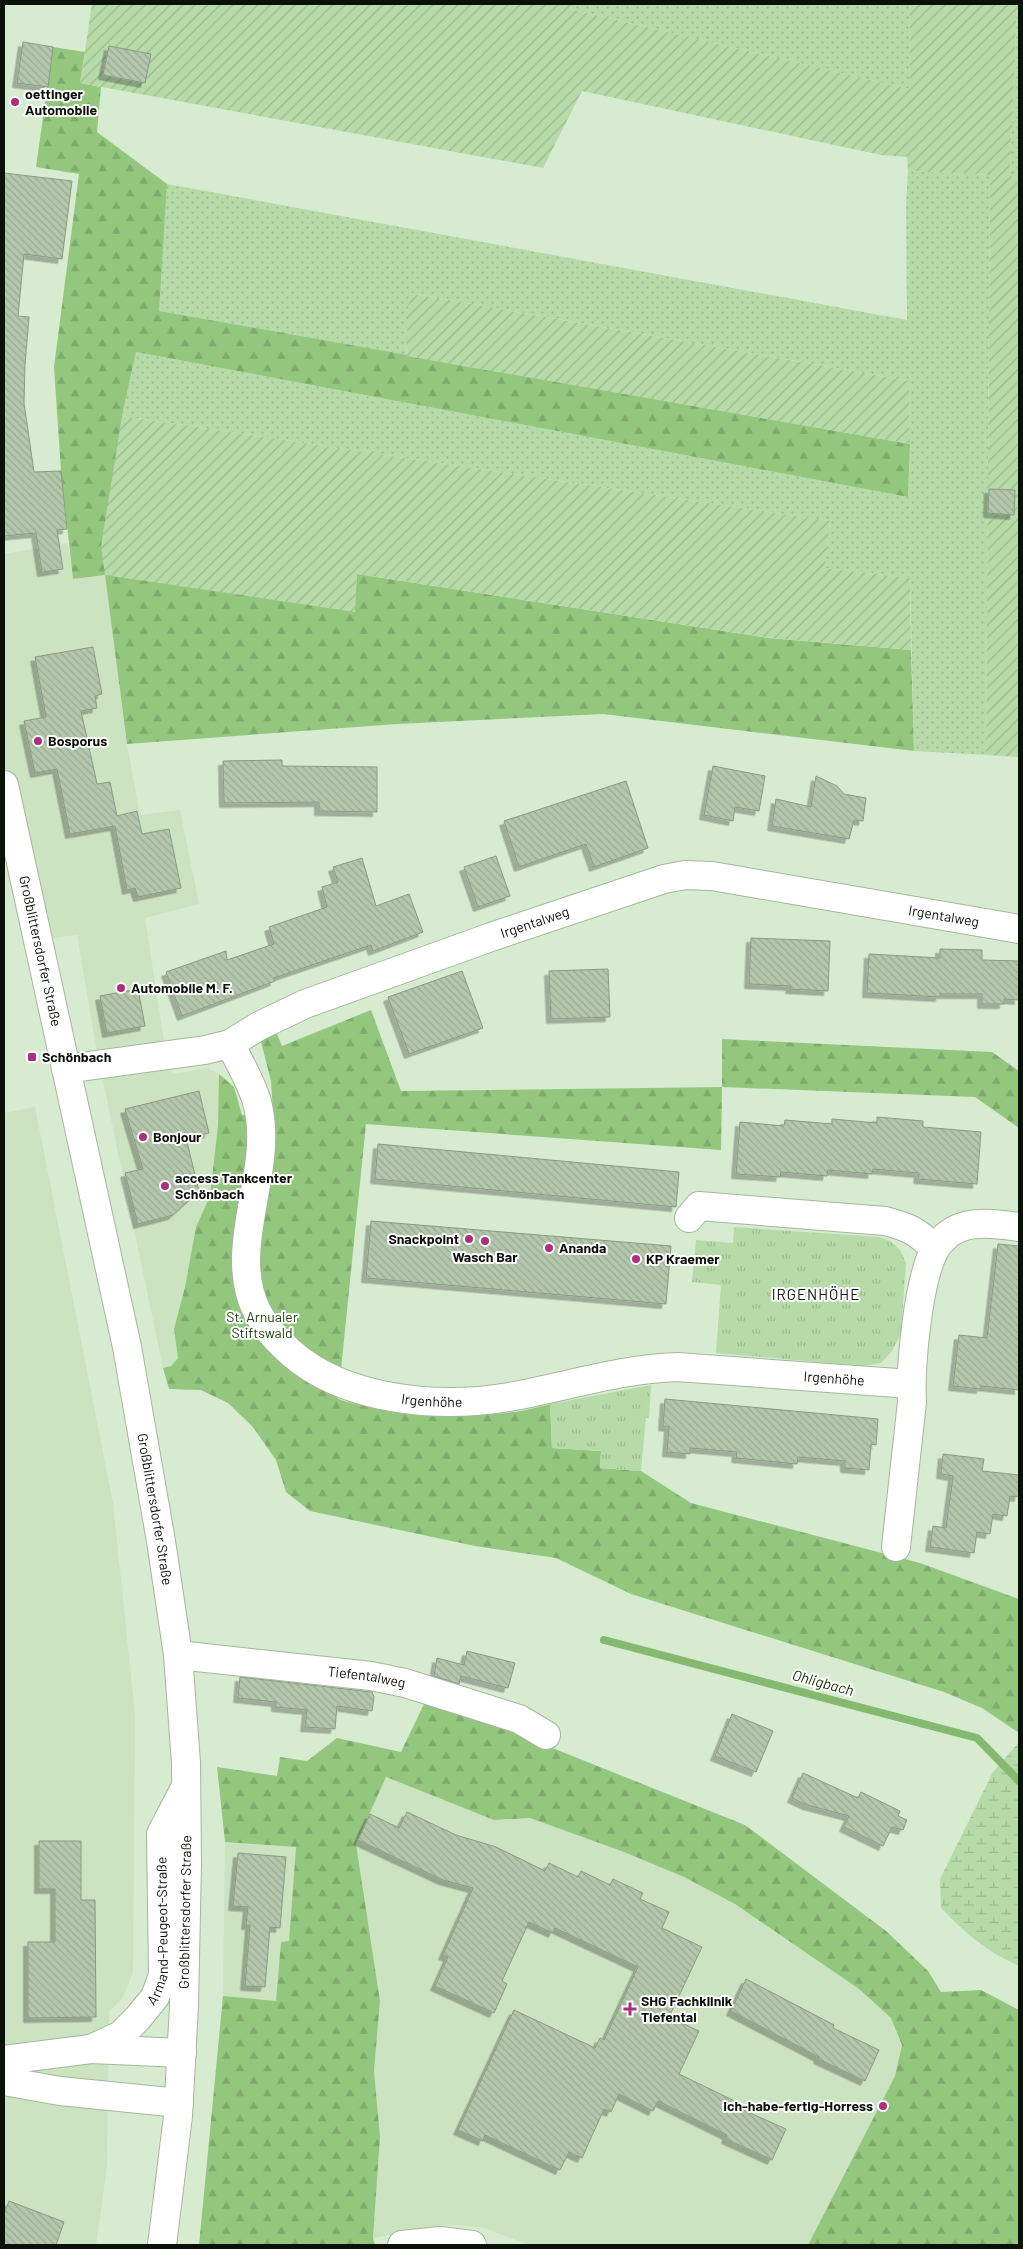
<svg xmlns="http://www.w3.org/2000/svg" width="1023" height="2249" font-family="Barlow,sans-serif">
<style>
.built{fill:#cbe3c1}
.grass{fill:url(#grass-dots)}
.forest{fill:url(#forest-firs)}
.wetland{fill:url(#wetland-marsh)}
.park{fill:url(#park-tufts)}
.garden{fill:url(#garden-furrows)}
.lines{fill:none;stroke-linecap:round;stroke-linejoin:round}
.stream{stroke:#86b970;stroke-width:8}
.building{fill:url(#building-back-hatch);stroke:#899b81;filter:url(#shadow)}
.minor-casing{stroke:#a4b79c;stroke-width:30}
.major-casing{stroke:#a4b79c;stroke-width:30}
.minor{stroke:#fff;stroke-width:28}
.major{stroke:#fff;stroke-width:28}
.poi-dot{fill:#ac2e7d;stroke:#fff;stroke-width:2}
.labels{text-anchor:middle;stroke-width:4;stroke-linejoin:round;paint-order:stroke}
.poi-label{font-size:14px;font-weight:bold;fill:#0a1108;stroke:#fff;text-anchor:start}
.street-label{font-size:14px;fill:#0a1108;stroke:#fff}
.park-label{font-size:14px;fill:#214210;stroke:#fff}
.neighbourhood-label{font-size:15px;letter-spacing:1px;fill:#0a1108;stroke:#fff}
.water-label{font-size:15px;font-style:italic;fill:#133400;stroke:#fff}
</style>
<defs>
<pattern id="grass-dots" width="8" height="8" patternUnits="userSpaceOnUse" patternTransform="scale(1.25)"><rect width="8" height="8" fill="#b7dba8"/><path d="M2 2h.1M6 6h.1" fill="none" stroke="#9cbb8f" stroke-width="1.8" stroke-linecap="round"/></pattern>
<pattern id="forest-firs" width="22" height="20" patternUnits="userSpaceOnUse" patternTransform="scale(1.25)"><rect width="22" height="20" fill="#94c77e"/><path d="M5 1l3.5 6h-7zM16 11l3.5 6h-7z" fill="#7eaa6b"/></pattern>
<pattern id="wetland-marsh" width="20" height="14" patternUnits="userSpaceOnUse" patternTransform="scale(1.25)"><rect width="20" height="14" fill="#b7dba8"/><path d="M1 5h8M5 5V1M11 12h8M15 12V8" fill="none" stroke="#9cbb8f"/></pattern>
<pattern id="park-tufts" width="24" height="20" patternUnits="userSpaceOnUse" patternTransform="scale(1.25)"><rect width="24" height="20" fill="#b7dba8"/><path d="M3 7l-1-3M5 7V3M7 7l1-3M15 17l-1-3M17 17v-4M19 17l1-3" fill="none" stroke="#9cbb8f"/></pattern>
<pattern id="garden-furrows" width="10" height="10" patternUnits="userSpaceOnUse" patternTransform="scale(1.25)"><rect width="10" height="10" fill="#b7dba8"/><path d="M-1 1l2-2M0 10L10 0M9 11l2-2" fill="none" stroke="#9cbb8f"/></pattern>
<pattern id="building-back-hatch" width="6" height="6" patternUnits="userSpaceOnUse" patternTransform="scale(1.25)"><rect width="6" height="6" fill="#b4c7ad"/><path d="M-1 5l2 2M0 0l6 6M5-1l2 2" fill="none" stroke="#99aa93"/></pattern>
<filter id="shadow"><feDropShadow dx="-4.5" dy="4.5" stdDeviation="0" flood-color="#0004"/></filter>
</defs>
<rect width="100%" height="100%" fill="#d7ebd0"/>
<g class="built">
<polygon points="68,543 73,579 105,575 127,744 140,815 180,810 199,904 145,918 164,1042 172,1074 207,1068 219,1074 218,1125 210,1196 196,1227 185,1287 174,1329 178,1358 171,1366 163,1368 97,1052 77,935 37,940 4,785 4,554"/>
<polygon points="35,1107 113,1503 135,1715 133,1972 123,1997 109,2012 107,2167 96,2245 4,2245 4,1113"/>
<polygon points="386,1777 494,1820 530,1818 624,1852 684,1877 735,1904 859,1989 891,2018 902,2045 895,2076 808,2245 529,2245 485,2228 457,2225 436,2226 373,2238 380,2137 374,2071 380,2001 356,1844"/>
<polygon points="225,1842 296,1847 289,1941 281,1942 276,2002 223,1996"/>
</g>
<g class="grass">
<polygon points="572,4 910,4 909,89 570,9"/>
<polygon points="1017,4 1019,4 1019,177 1010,176"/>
<polygon points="908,171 990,175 986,755 914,751 910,578 825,568 830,521 122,416 136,352 908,497 910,444 909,381 410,293 406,356 158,311 167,184 907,320 906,206"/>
</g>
<g class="forest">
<polygon points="53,47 85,52 80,83 101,87 97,132 167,184 159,311 910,444 908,497 136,352 122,416 354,612 357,574 769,638 911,650 914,751 603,714 397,724 127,744 105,575 73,579 61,471 54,367 79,174 36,167"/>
<path d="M371,1010L401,1091L722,1087V1039L992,1052L1019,1071V1128L975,1097L722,1087L721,1150L366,1124L338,1399C384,1414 465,1419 513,1412C525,1411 538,1407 550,1404L552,1448L601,1451L600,1468L641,1471L691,1503L920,1563L1019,1599V1733L982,1708L944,1692L631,1594L556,1558L475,1546L310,1511L286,1492L276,1460L253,1427L228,1403L201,1390L169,1389L163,1368L171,1366L178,1358L174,1329L185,1287L196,1227L210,1196L218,1125L219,1074L234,1087L242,1115L273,1112L271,1081L261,1042L266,1033L275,1029L282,1046Z"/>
<polygon points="425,1702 500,1727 745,1825 886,1931 928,1971 941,1992 981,1990 1019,2010 1019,2245 808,2245 895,2076 902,2045 891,2018 859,1989 735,1904 684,1877 624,1852 530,1818 494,1820 386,1777 356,1844 380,2001 374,2071 380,2137 373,2238 375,2245 199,2245 223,1996 276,2001 281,1942 289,1941 296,1847 225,1842 217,1767 277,1776 280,1757 307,1761 337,1738 401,1752"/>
</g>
<path class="wetland" d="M1019,1742V1966C987,1952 965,1933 941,1908L940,1879L993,1772Z"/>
<g class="park">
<polygon points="734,1227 879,1237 890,1241 900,1250 906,1263 901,1333 892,1351 881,1363 862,1366 716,1353 721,1285 692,1282 696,1240 733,1243"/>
<polygon points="651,1385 649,1418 646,1418 641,1471 600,1468 601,1451 552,1448 550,1404"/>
</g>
<g class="garden">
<polygon points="92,4 572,4 570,9 909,89 910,4 1017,4 1010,176 1019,177 1019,757 986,755 990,175 908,171 907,157 881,155 582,91 543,168 80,83"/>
<polygon points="409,293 909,381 910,444 406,356"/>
<polygon points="122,416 830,521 825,568 910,578 911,650 769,638 357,574 355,612 105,575 101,546"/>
</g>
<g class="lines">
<polyline class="stream" points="604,1640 977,1738 1019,1781"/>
</g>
<g class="building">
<polygon points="23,42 53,47 48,87 17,83"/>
<polygon points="109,46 151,54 145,83 103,75"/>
<polygon points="4,173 72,181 62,259 24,254 18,316 29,317 25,365 24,403 34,472 61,471 67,529 57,530 63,569 42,572 36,533 4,536"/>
<polygon points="989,489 1015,490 1014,515 988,513"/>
<polygon points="93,647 102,694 95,696 97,708 81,711 97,784 110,782 117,816 137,811 142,834 169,829 181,888 138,897 135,888 127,890 115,826 70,834 57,769 35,773 24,721 46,717 35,657"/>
<polygon points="282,760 282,766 377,767 377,812 319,811 319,802 224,803 223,761"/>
<polygon points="713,766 765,776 759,811 735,807 733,821 704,815"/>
<polygon points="816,776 837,786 844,794 866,798 863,821 854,820 849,839 772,826 776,799 811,807"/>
<polygon points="626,781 648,848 594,867 586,844 519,867 504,821"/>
<polygon points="496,856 510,896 478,907 464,867"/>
<polygon points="362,858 376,906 409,894 423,932 373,951 371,945 274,978 275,981 182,1016 166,972 226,951 227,960 274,944 269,927 327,907 322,887 338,882 333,867"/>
<polygon points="751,938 830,941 828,991 790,989 791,986 749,984"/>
<polygon points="940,949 982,950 982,960 1019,961 1019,1000 1004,999 1004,1004 982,1004 982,994 940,994 940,997 867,993 869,954 940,958"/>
<polygon points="608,969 610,1017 551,1019 549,971"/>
<polygon points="462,971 483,1028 409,1054 388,997"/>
<polygon points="138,989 145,1026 107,1033 100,996"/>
<polygon points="199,1091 209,1133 186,1138 199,1191 173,1215 138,1224 125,1173 143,1169 125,1109"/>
<polygon points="877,1117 923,1121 923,1127 981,1132 977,1184 918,1179 919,1173 873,1169 872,1174 828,1170 827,1176 781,1172 780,1177 736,1174 740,1122 784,1126 785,1120 832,1124 832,1119 877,1123"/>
<polygon points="378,1144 679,1172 676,1207 375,1179"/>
<polygon points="371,1221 671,1246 666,1304 366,1278"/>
<polygon points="998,1244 1019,1246 1019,1390 981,1386 981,1389 953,1386 959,1335 987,1338"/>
<polygon points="665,1399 878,1419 876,1445 871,1444 869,1470 845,1468 845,1461 798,1457 797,1464 736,1458 737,1452 690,1448 690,1454 667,1452 669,1427 663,1426"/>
<polygon points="943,1454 984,1459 982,1471 1019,1475 1019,1497 1010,1496 1007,1516 993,1514 990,1534 977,1532 974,1553 930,1547 933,1526 946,1528 953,1476 941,1474"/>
<polygon points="467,1651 515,1663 508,1688 461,1676 459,1684 434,1676 437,1658 464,1665"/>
<polygon points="240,1677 372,1692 374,1697 372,1711 337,1706 335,1729 305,1727 307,1710 276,1707 276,1702 238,1698"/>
<polygon points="732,1714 773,1731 756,1772 715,1756"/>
<polygon points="803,1773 858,1798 861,1792 900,1811 898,1816 907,1820 903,1830 892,1827 883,1846 844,1827 849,1816 807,1805 792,1798"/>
<polygon points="407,1812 456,1835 496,1847 545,1871 549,1863 578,1877 581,1871 610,1885 613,1879 643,1893 640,1899 669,1912 662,1928 702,1947 669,2017 699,2031 679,2074 743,2105 741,2109 786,2129 772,2160 726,2139 727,2135 658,2101 653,2111 619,2094 611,2112 604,2109 582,2158 569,2152 560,2170 485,2135 483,2141 458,2130 514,2010 595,2048 600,2038 604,2040 638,1967 555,1928 553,1933 529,1922 502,1981 507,1984 494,2013 435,1986 448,1957 443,1955 473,1888 443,1880 358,1840 370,1814 399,1828"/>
<polygon points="39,1841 81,1841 81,1900 95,1900 96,2017 28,2018 28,1942 55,1942 55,1889 39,1889"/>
<polygon points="238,1853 286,1857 280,1928 270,1927 265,1987 245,1986 250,1925 246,1925 248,1907 233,1906"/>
<polygon points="746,1979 834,2025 833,2028 879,2050 865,2081 818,2059 819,2057 731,2011"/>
<polygon points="9,2201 64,2222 56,2245 4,2245 4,2214"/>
</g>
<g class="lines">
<g class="minor-casing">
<g id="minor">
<path id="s1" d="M230,1044C240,1063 251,1082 257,1102C271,1154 246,1208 246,1260C246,1300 260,1325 290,1352C345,1401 439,1409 509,1397C566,1387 619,1369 677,1367L911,1384"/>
<path id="s2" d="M66,1069L205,1050L230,1044L259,1026L305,1004L491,937L664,879L685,875L712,876L1019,929"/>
<path d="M689,1218L699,1206L885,1221C908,1227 918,1231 934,1249"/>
<path d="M896,1547L912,1402C910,1366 918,1283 934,1251C939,1241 951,1230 962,1227C979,1221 1002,1225 1019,1227"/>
<path id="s3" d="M178,1655L371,1676L405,1683L519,1719L546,1735"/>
<path id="s4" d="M91,2049L121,2035L137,2019L155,1997L163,1975L161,1834L186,1786"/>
<polyline points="4,2060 91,2049 182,2053"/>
<polyline points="4,2081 60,2091 179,2103"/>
<polyline points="402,2245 440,2241 472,2245"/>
</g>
</g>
<g class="major-casing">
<g id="major">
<path id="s5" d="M4,785L127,1347L161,1541L178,1655L186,1763L187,1863L184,2006L178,2116L162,2245"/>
</g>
</g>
<use href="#minor" class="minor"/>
<use href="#major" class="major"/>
</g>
<g class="poi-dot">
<circle cx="15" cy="102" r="5"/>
<circle cx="38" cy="741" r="5"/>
<circle cx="121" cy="988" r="5"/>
<rect x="27" y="1052" width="10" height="10" rx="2.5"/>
<circle cx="143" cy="1137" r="5"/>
<circle cx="165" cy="1186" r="5"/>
<circle cx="469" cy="1239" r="5"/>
<circle cx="485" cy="1241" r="5"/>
<circle cx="549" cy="1248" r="5"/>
<circle cx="636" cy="1259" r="5"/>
<path d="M627.5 2001.5h5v5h5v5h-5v5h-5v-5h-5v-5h5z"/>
<circle cx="883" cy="2106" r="5"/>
</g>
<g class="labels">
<g class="poi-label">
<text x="25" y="99">oettinger<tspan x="25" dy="16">Automobile</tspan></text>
<text x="48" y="746">Bosporus</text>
<text x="131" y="993">Automobile M. F.</text>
<text x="42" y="1062">Schönbach</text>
<text x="153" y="1142">Bonjour</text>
<text x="175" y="1183">access Tankcenter<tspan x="175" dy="16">Schönbach</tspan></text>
<text x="459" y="1244" text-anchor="end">Snackpoint</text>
<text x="559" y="1253">Ananda</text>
<text x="485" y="1262" text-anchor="middle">Wasch Bar</text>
<text x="646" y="1264">KP Kraemer</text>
<text x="641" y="2006">SHG Fachklinik<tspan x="641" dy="16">Tiefental</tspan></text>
<text x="873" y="2111" text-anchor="end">Ich-habe-fertig-Horress</text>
</g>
<g class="street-label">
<text dy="5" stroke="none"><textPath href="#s2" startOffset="915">Irgentalweg</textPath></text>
<text dy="5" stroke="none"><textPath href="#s2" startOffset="495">Irgentalweg</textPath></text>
<text dy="5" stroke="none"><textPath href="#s5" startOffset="170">Großblittersdorfer Straße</textPath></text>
<text dy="5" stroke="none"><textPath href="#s1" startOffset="888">Irgenhöhe</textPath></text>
<text dy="5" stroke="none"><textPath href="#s1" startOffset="482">Irgenhöhe</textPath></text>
<text dy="5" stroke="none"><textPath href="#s5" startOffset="740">Großblittersdorfer Straße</textPath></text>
<text dy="5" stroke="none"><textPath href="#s3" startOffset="190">Tiefentalweg</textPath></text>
<text transform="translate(185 1912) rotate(-89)" y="5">Großblittersdorfer Straße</text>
<text dy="5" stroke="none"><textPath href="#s4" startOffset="151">Armand-Peugeot-Straße</textPath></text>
</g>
<g class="park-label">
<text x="262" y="1322">St. Arnualer<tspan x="262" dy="16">Stiftswald</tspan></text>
</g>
<g class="neighbourhood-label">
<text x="816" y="1300">IRGENHÖHE</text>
</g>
<g class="water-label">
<text transform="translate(823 1683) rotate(15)" y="5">Ohligbach</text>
</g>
</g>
<rect width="1023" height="2249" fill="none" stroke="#0a1108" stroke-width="10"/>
</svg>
